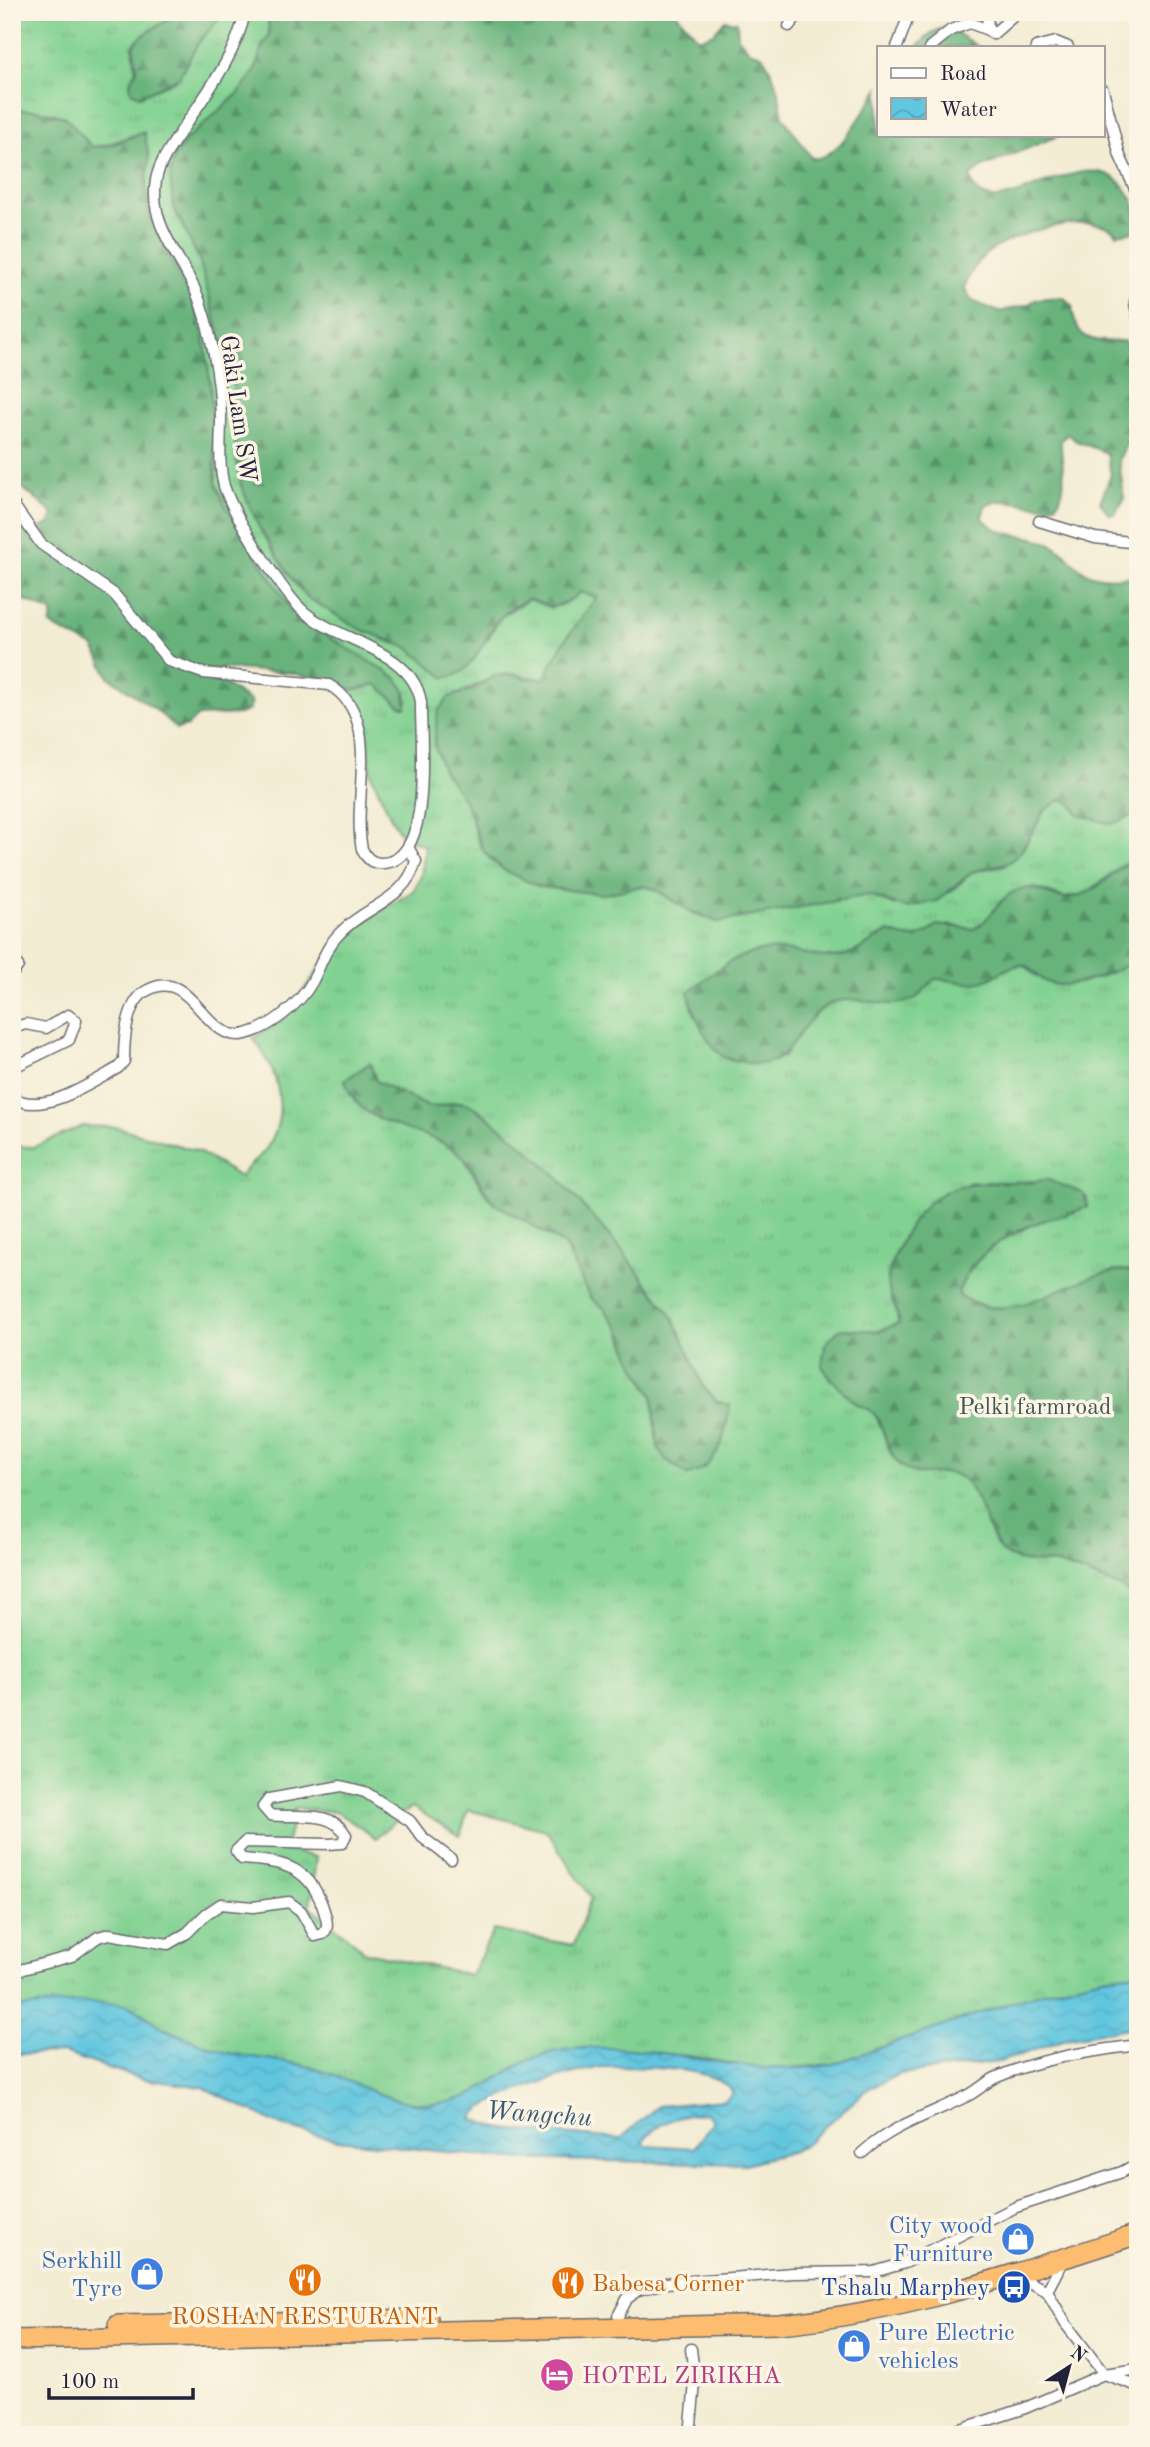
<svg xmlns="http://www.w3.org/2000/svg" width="1150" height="2447" font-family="'Old Standard TT',serif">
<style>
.grass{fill:url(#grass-tufts);stroke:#527a66;stroke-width:2;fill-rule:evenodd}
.forest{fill:url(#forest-firs);stroke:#456a5c;stroke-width:2}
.water{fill:url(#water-waves);stroke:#42748d;stroke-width:2;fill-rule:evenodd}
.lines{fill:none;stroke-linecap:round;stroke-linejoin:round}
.street-casing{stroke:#6b6970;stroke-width:13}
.highway-casing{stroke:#6b6970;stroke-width:22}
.street{stroke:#fff;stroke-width:10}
.highway{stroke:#fcbd6f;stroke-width:19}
.labels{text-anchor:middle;stroke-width:7;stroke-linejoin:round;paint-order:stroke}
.street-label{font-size:24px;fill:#22223b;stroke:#fcf5e5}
.park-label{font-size:24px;fill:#3e5755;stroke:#fcf5e5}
.shop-label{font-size:24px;fill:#366cbe;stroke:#fcf5e5;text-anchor:end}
.food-label{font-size:24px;fill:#c56008;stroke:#fcf5e5;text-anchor:start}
.transit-label{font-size:24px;fill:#164399;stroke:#fcf5e5;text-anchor:end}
.hotel-label{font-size:24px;fill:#b23c85;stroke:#fcf5e5;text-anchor:start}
.water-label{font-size:26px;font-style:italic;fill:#385b74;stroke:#fcf5e5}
</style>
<defs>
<pattern id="grass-tufts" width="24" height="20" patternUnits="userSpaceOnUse" patternTransform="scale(1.75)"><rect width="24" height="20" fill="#81d192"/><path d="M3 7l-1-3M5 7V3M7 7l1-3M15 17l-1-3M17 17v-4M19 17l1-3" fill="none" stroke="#6fb37f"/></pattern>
<pattern id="forest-firs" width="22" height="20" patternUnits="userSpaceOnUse" patternTransform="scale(1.75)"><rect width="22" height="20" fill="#68b37c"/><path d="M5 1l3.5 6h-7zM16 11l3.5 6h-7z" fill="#559167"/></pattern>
<pattern id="water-waves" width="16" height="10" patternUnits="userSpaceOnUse" patternTransform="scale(1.75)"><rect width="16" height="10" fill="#61c6df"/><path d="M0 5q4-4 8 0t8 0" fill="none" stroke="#54aac0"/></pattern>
</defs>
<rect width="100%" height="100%" fill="#fcf5e5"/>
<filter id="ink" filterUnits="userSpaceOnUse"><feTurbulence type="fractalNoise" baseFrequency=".0143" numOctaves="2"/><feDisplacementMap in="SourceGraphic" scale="14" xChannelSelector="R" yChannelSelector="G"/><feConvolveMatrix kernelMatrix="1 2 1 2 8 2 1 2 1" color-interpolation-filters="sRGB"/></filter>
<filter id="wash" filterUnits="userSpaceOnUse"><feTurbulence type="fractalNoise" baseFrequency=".00686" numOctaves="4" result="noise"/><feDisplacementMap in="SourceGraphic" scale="28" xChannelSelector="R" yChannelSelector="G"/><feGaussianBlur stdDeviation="1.57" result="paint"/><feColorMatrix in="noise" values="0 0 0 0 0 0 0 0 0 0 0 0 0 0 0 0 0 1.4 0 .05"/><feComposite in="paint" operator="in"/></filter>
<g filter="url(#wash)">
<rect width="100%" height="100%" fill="#f3ecd3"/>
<g class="grass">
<path d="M12,12H176C163,27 144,30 133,46C136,64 134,79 139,96L175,81L199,41L225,12H268L269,35L261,49L255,71L239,93L187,139L175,155L170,174L173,206L199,259L235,392L236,459L241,486L259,527L293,581L309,599L387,641L409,648L444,677L488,639L500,617L529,599C554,606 556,613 580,592L597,597L563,643L544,679C533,679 522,674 511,674C491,674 469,691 449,697L434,744L443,768L466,803L480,846L491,860L505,871L540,887L603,894L641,886L654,889L691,912L718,922L868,895L895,906L951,892L972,872L1005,865L1022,850L1044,811L1060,800L1072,803L1079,815C1102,819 1116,825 1138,814V853L1087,893L1065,898L1033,887L1000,902L991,916L974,929L949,925L925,937L908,939L889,932C876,937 867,947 855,952C833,963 801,953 777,950L692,1008L705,1034L783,1058C800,1032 819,996 856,999C875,1000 896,1005 915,997C922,995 928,983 935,979C948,978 961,984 973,983C994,982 1004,964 1025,965L1036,977L1138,958V1271C1075,1262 1018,1338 958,1294C971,1255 1007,1234 1045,1220L1048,1180L1019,1183L969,1182L895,1252L887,1279L899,1323L880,1331L840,1329L830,1378C839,1385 848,1398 857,1404C864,1408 870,1408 875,1415C886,1431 886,1459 906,1469C924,1478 947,1466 963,1479C985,1498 985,1543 1008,1556C1024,1565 1042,1560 1060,1565C1087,1573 1114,1583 1138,1598V1973L1102,1977L1036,1994L833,2064L768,2070L689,2056L594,2048L537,2057L514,2068L463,2100L436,2105L396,2100L302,2065L226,2053L165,2029L131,2008L82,2004L12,2008V1146L34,1147L83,1126L116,1127L197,1151L240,1177C247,1167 258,1159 266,1149C292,1113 277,1069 253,1038L281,1021L346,932L413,891L421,877L425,846L402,837L391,818L371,774L366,717L358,702L342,685L362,689L376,684L402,707L408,701L405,690L395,677L309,625L291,610L224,503L216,483L210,381L204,337L192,298L150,217L146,185L149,157L144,133C125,135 112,146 92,147L65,117L37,110H12ZM370,1063L376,1081L427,1106L436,1107L453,1102L477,1108L554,1173L618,1246L673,1317L704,1388L716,1401L725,1405L727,1425L721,1445L656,1439L653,1396L633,1362L620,1330L602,1306L590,1298L564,1245L496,1204L487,1196L462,1155L345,1080ZM412,1807L460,1836L468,1810L546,1830L591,1898L573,1945L494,1930L471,1975L366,1952L310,1906L316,1857L285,1850L295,1808L337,1812L376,1838Z"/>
<path d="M453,12H500L497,20C481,29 467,21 453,12Z"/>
</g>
<g class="forest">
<path d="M176,12H225L199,42L179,77L140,96L131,92L130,82L137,69L133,46C144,30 163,27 176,12Z"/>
<path d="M268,12H453C467,21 481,29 497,20L500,12H675L699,39L714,33L725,20L737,22L738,38L750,51L762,55L768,65L778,88L783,117L812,158C837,163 867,106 879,88V135H1060L985,166L970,176C985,242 1083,133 1124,187C1136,202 1138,212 1138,231L1117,234C1095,207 1007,235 985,255C975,263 970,276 964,287L972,301L999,312L1027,305L1037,299L1063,297L1072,305C1075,341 1092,343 1124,341L1138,362V421L1119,459L1124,500L1114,514H1109L1100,502L1111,475L1107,453L1076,441L1068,434L1061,440C1060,463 1070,485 1056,505C1031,511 1008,493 985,506L982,517C1000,540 1029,532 1051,544C1061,549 1069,558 1076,565C1093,582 1116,578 1138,576V814L1111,824L1079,815L1071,803L1060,800L1044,811L1022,850L1010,862L972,872L937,901L906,908L868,895L718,922L692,912L655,889L642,886L604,894L540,887L505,871L484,852L466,803L442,768L434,744L438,711L449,697L472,690L495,676L513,674L527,679H544L563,643L597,597L580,592L572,599L551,608L529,599C519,603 508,610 500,618C485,633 473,680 444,677L409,648L360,629L309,599L293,581L259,527L241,485L236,459L235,392L199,259L173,206L170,174L175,155L187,139L239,93L255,71L261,49L269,35Z"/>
<polygon points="947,26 978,47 917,47 931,33"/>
<polygon points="12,110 37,110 65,117 92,147 109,146 144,132 149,157 146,185 150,217 192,298 204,337 210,381 216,483 224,503 291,610 309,625 395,677 405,690 406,707 402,707 376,684 355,690 292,673 221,668 226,685 251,702 249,710 240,714 198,716 187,726 177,729 156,710 109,677 94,647 50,625 53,613 21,598 16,599 12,591 12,526 35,530 49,524 53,514 18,484 18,467 12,463"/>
<path d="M1138,853V958C1121,971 1073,989 1052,984C1039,981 1035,971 1025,965C1004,964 994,982 973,983C961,984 948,978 935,979C928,984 923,993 916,998C889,1014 857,991 830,1004C794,1021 795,1072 748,1063C739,1061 730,1060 722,1056C704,1039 694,1015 688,992C716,970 743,947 780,950C798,951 817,958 835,957C856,956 870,940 889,932C910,940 921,940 937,925L974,929C991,920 996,901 1013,892C1034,881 1045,897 1065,898C1091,899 1119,868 1138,853Z"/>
<path d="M370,1063L376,1081L427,1106L436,1107L460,1102L469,1104L509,1133L554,1173L618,1246L673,1317L704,1388L716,1401L730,1405C725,1433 720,1469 687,1475L664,1458L658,1448L653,1396L633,1362L620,1330L602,1306L591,1298L565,1245L496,1204C481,1191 477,1170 462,1156C428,1124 359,1133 345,1080Z"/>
<path d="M1048,1180L1081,1192L1087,1198V1207C1073,1214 1059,1216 1045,1220C1008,1232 970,1256 958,1294C1015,1338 1076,1262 1138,1271V1598C1114,1582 1086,1574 1060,1565C1042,1560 1025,1565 1008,1556C987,1544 984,1499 963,1479C947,1465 925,1481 907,1470C887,1458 887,1433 876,1416C871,1409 865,1408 858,1404C848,1399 829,1376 822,1366L825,1344L840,1329L880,1331L899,1323C898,1308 888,1296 888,1282C888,1266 897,1250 904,1236C941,1167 983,1187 1048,1180Z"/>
</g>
<path class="water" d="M1138,1973V2026L1066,2039L999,2062L900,2074L869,2088L805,2144L791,2152L745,2164L510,2159L338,2140L281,2126L203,2087L142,2079L63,2053L12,2054V2008C48,2006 88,1998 124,2005C139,2008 151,2022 165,2029C179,2035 195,2041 209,2047C243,2060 279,2057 313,2068C347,2078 378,2098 413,2103C483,2112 501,2058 564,2050C655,2037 743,2082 833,2064L1036,1994L1102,1977ZM602,2067C633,2067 716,2064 733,2093L725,2100L658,2106L620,2139L503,2129L472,2119C483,2096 576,2071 602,2067ZM706,2113L713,2121L694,2148L646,2145L642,2142C655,2122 684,2114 706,2113Z"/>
</g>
<g filter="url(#ink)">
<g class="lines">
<g class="street-casing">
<g id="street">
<polyline points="987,12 988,30 993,34 1018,12"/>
<polyline points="789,26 800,12"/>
<polyline points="897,47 910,12"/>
<polyline points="930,47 951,30 970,23 988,30"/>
<polyline points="1036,47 1056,42 1068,47"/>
<polyline points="1103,90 1120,156 1138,195"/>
<polyline points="1138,287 1135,303 1138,317"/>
<path d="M12,503L41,544L114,594L169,661L203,673L329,685C384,717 351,797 362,849C366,858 372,864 382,863C435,862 420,737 421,702C412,647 334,642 300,608C279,586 233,515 224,486C218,464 221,439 221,417C220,379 212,338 200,302C186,260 148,229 156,180C159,163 171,147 180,133C204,96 236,57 245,12"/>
<polyline points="1039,521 1095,538 1138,543"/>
<polyline points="12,958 18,966 12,974"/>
<polyline points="12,1028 26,1024 46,1028 68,1015 76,1021 69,1040 12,1068"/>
<path d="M12,1097C42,1117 91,1083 118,1068L124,1061C124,1039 126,1001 148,990C193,966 204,1045 246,1034C270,1028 300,1004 312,982C321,965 326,946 341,932C366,906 406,900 416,861L408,847"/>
<path d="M12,1972L72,1956L98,1937L109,1934L168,1944L187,1933L206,1914L221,1904L253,1907L289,1902L301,1911L315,1936L323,1934C329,1927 327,1922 325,1914C312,1867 286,1862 242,1859L236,1851L245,1842L329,1844L342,1843L346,1835C331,1808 294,1819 270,1815L263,1807L269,1799L341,1786L365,1792L410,1821L422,1837L451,1859"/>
<path d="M862,2153C893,2125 929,2115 965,2097C977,2092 985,2082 997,2077C1041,2058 1091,2051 1138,2045"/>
<polyline points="1017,2276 1047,2291 1065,2323 1104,2374 1138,2386"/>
<polyline points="1047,2291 1062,2262"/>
<polyline points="618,2316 627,2299 638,2290 666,2283 793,2273 874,2272 905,2263 1016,2207 1122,2172 1138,2163"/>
<polyline points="690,2435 695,2383 691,2349"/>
<polyline points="942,2435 1023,2409 1104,2374 1138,2369"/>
</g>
</g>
<g class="highway-casing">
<g id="highway">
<polyline points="118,2325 428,2319"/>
<path d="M12,2340L779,2324C904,2313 1019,2273 1138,2234"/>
</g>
</g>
<use href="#street" class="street"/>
<use href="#highway" class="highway"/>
</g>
</g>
<defs>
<g id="shop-disc" transform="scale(1.75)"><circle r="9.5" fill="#3f7fe0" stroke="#fcf5e5"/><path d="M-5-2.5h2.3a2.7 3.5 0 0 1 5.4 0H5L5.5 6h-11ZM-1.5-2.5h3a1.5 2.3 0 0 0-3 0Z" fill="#fff"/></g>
<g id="restaurant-disc" transform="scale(1.75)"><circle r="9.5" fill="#e8710a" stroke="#fcf5e5"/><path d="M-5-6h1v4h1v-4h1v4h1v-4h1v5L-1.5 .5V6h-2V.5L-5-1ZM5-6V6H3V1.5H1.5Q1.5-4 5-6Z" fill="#fff"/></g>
<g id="bus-disc" transform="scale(1.75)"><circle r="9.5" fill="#1a4fb4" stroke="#fcf5e5"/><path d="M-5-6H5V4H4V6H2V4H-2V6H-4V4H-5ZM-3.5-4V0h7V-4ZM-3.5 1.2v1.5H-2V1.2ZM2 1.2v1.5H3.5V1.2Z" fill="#fff"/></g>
<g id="hotel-disc" transform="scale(1.75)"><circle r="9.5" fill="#d1479c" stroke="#fcf5e5"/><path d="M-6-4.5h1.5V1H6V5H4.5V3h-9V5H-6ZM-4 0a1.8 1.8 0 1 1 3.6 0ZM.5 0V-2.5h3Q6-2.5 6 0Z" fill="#fff"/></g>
</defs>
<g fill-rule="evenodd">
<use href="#shop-disc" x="1018" y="2239"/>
<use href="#shop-disc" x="147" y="2274"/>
<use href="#restaurant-disc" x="305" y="2280"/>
<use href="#restaurant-disc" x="568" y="2283"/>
<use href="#bus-disc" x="1014" y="2287"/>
<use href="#shop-disc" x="854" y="2346"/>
<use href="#hotel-disc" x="557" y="2375"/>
</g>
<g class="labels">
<g class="street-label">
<text transform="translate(239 409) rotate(82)" y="8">Gaki Lam SW</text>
</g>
<g class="park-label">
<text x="1035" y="1414">Pelki farmroad</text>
</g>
<g class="shop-label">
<text x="993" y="2233">City wood<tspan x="993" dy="28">Furniture</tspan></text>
<text x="122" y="2268">Serkhill<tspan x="122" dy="28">Tyre</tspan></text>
<text x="878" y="2340" text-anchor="start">Pure Electric<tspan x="878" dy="28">vehicles</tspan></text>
</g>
<g class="food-label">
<text x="592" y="2291">Babesa Corner</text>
<text x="305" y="2324" text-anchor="middle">ROSHAN RESTURANT</text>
</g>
<g class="transit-label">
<text x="990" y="2295">Tshalu Marphey</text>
</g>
<g class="hotel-label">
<text x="582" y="2383">HOTEL ZIRIKHA</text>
</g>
<g class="water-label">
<text transform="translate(539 2113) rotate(4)" y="9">Wangchu</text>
</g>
</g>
<rect width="1150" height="2447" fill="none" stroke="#fcf5e5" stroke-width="42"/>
<rect x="877" y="46" width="228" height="91" fill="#fcf5e5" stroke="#a5a1a1" stroke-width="2"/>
<rect x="891" y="68" width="35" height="10" fill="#ffffff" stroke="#a5a1a1" stroke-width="2"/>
<text x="940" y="80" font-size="21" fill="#22223b">Road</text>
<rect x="891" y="98" width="35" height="21" fill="url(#water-waves)" stroke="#a5a1a1" stroke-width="2"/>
<text x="940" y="116" font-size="21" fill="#22223b">Water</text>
<g transform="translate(1069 2367) rotate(36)" stroke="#fcf5e5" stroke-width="5" paint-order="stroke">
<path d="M0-5L12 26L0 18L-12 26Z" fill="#22223b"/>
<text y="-10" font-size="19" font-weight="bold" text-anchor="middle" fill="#22223b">N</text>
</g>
<path d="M49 2388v10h144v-10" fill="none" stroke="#22223b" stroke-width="3.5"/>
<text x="60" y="2388" font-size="21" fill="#22223b" stroke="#fcf5e5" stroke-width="5" paint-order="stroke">100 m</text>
</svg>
